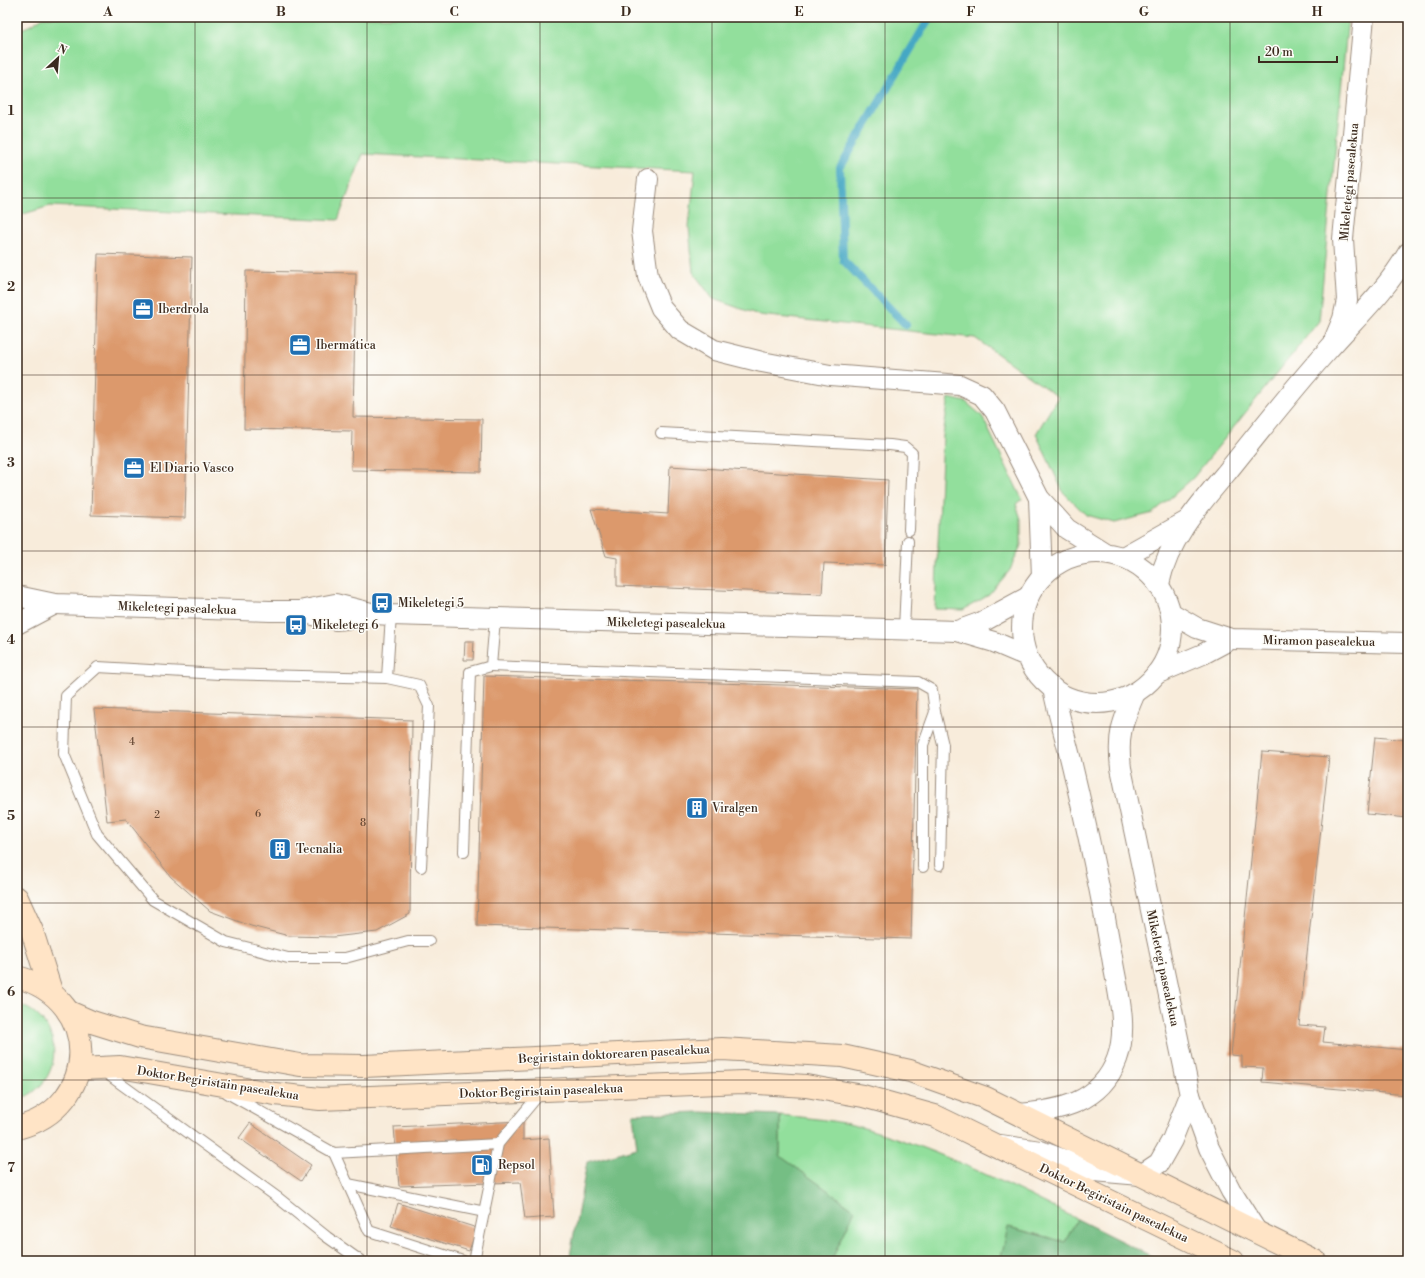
<svg xmlns="http://www.w3.org/2000/svg" width="1425" height="1278" font-family="'Libre Bodoni',serif">
<style>
.green{fill:#92df9c;stroke:#66845d}
.forest{fill:#75be84;stroke:#587451}
.lines{fill:none;stroke-linecap:round;stroke-linejoin:round}
.stream{stroke:#44a7c4;stroke-width:8}
.building{fill:#dc996c}
.lane-casing{stroke:#9a8b7c;stroke-width:12}
.street-casing{stroke:#9a8b7c;stroke-width:22}
.secondary-casing{stroke:#9a8b7c;stroke-width:24}
.lane{stroke:#fff;stroke-width:10}
.street{stroke:#fff;stroke-width:20}
.secondary{stroke:#ffe4c6;stroke-width:22}
.grid{fill:none;stroke:#3b2a1e;stroke-width:1;stroke-opacity:0.55}
.labels{text-anchor:middle;stroke-width:3;stroke-linejoin:round;paint-order:stroke}
.number-label{font-size:10px;fill:#634632}
.street-label{font-size:12px;fill:#3b2a1e;stroke:#fdfcf7}
.poi-label{font-size:12px;fill:#3b2a1e;stroke:#fdfcf7;text-anchor:start}
.neatline{fill:none;stroke:#3b2a1e;stroke-width:1.5}
.grid-label{font-size:13px;text-anchor:middle;font-weight:bold;fill:#3b2a1e}
</style>
<rect width="100%" height="100%" fill="#fdfcf7"/>
<filter id="ink" filterUnits="userSpaceOnUse"><feTurbulence type="fractalNoise" baseFrequency=".025" numOctaves="2"/><feDisplacementMap in="SourceGraphic" scale="8" xChannelSelector="R" yChannelSelector="G"/><feConvolveMatrix kernelMatrix="1 2 1 2 8 2 1 2 1" color-interpolation-filters="sRGB"/></filter>
<filter id="wash" filterUnits="userSpaceOnUse"><feTurbulence type="fractalNoise" baseFrequency=".012" numOctaves="4" result="noise"/><feDisplacementMap in="SourceGraphic" scale="16" xChannelSelector="R" yChannelSelector="G"/><feGaussianBlur stdDeviation="0.9" result="paint"/><feColorMatrix in="noise" values="0 0 0 0 0 0 0 0 0 0 0 0 0 0 0 0 0 1.4 0 .05"/><feComposite in="paint" operator="in"/></filter>
<g filter="url(#wash)">
<rect width="100%" height="100%" fill="#f8ecdb"/>
<g class="green">
<polygon points="43,17 1348,17 1319,321 1193,478 1153,513 1114,523 1086,515 1063,492 1036,434 1058,397 975,338 759,315 713,299 693,272 689,227 695,171 363,154 338,220 50,206 17,216 17,31 31,25"/>
<polygon points="17,307 23,345 17,413"/>
<polygon points="949,398 966,402 982,416 1022,499 1016,504 1021,519 1021,545 1010,570 989,595 963,610 935,609 943,435"/>
<path d="M17,1004C66,1019 66,1085 17,1100Z"/>
<path d="M780,1115C808,1118 837,1120 864,1128C940,1150 1007,1184 1077,1219L1065,1242L1009,1227L1000,1261H831L855,1210L780,1156Z"/>
</g>
<g class="forest">
<polygon points="701,1112 780,1115 780,1156 855,1210 831,1261 569,1261 587,1162 637,1148 633,1114"/>
<polygon points="1077,1219 1161,1261 1000,1261 1008,1227 1065,1242"/>
</g>
<g class="lines">
<polyline class="stream" points="906,325 843,260 840,168 930,17"/>
</g>
<g id="blocks">
<g class="building">
<polygon points="17,17 27,17 17,22"/>
<polygon points="98,254 192,257 185,518 91,515"/>
<polygon points="246,271 356,273 353,417 482,419 481,472 351,470 352,431 244,429"/>
<polygon points="670,466 888,480 885,565 824,563 822,594 617,586 617,558 606,556 591,509 668,514"/>
<polygon points="465,641 474,641 473,660 464,660"/>
<polygon points="484,676 917,689 911,939 477,926"/>
<polygon points="94,709 412,720 410,914 377,932 333,937 289,936 251,926 210,911 171,877 126,819 107,821"/>
<polygon points="1375,737 1408,740 1408,818 1367,814"/>
<polygon points="1262,752 1329,757 1299,1025 1325,1027 1323,1042 1408,1050 1407,1095 1262,1082 1263,1068 1242,1067 1242,1056 1231,1055"/>
<polygon points="523,1121 523,1140 549,1138 554,1217 525,1219 520,1182 399,1186 394,1127"/>
<polygon points="250,1123 311,1165 301,1181 239,1138"/>
<polygon points="398,1203 477,1228 469,1251 391,1226"/>
</g>
</g>
</g>
<g filter="url(#ink)">
<use href="#blocks" fill-opacity="0" stroke="#9a8b7c" stroke-width="1"/>
<g class="lines">
<g class="lane-casing">
<g id="lane">
<polyline points="661,433 890,445 905,447 912,453 909,530"/>
<polyline points="904,629 908,541"/>
<polyline points="491,666 918,682 932,690 935,712 943,745 940,865"/>
<polyline points="387,678 391,615"/>
<polyline points="464,852 470,672 491,666 495,619"/>
<polyline points="421,867 429,706 419,685 387,678 219,674 98,667 66,696 64,754 97,834 153,900 226,942 288,958 345,958 408,941 429,941"/>
<polyline points="923,867 923,745 935,712"/>
<polyline points="103,1071 277,1197 327,1237 361,1261"/>
<polyline points="227,1093 334,1153 498,1144"/>
<polyline points="334,1153 369,1231 463,1261"/>
<polyline points="348,1184 485,1212"/>
<polyline points="474,1261 498,1144 542,1091"/>
</g>
</g>
<g class="street-casing">
<g id="street">
<polyline points="648,179 642,231 648,276 661,308 680,330 714,350 762,362 830,375 960,385 982,395 995,411 1039,498 1067,529 1105,553"/>
<polyline points="1335,338 1343,319 1347,300 1343,239 1364,17"/>
<polyline points="1039,498 1042,576"/>
<circle cx="1097" cy="628" r="75"/>
<polyline points="1123,557 1187,521"/>
<path d="M1159,584C1168,540 1199,505 1227,472C1260,431 1292,390 1327,351C1356,318 1386,291 1408,253"/>
<polyline points="17,596 55,604 270,611 299,611 335,604 375,614 391,615 957,631 994,642 1027,656"/>
<polyline points="304,613 336,620 367,617"/>
<polyline points="1171,613 1197,628 1231,639 1408,643"/>
<polyline points="17,624 55,604"/>
<polyline points="957,631 982,622 1028,597"/>
<polyline points="1156,674 1203,654 1231,639"/>
<path d="M1135,693C1122,723 1117,735 1121,768L1190,1095L1209,1148L1231,1191L1257,1232"/>
<path d="M1018,1114C1059,1111 1101,1103 1117,1059C1129,1027 1117,989 1112,957C1101,893 1087,828 1072,765C1066,739 1058,714 1053,688"/>
<polyline points="1001,1145 1040,1151 1094,1171 1141,1175 1159,1163 1172,1140 1190,1095"/>
</g>
</g>
<g class="secondary-casing">
<g id="secondary">
<polyline points="17,898 32,931 51,991"/>
<path d="M17,977C102,999 101,1107 17,1128"/>
<polyline points="69,1012 92,1022 140,1037 300,1065 364,1066 722,1049 842,1056 910,1071 986,1098 1315,1261"/>
<polyline points="79,1069 120,1067 275,1094 320,1099 743,1082 806,1086 863,1096 935,1116 1233,1261"/>
</g>
</g>
<use href="#lane" class="lane"/>
<use href="#street" class="street"/>
<use href="#secondary" class="secondary"/>
</g>
</g>
<path class="grid" d="M195,17V1261M367,17V1261M540,17V1261M712,17V1261M885,17V1261M1058,17V1261M1230,17V1261M17,198H1408M17,375H1408M17,551H1408M17,727H1408M17,903H1408M17,1080H1408"/>
<defs>
<g id="office-square" transform="scale(1.15)"><rect x="-9" y="-9" width="18" height="18" rx="4" fill="#1f6fb2" stroke="#fdfcf7"/><path d="M-6-3h4V-5.5h4V-3h4V5H-6ZM-1-4.5V-3h2v-1.5ZM-6 0V1H6V0Z" fill="#fff"/></g>
<g id="bus-square" transform="scale(1.15)"><rect x="-9" y="-9" width="18" height="18" rx="4" fill="#1f6fb2" stroke="#fdfcf7"/><path d="M-5-6H5V4H4V6H2V4H-2V6H-4V4H-5ZM-3.5-4V0h7V-4ZM-3.5 1.2v1.5H-2V1.2ZM2 1.2v1.5H3.5V1.2Z" fill="#fff"/></g>
<g id="building-square" transform="scale(1.15)"><rect x="-9" y="-9" width="18" height="18" rx="4" fill="#1f6fb2" stroke="#fdfcf7"/><path d="M-4-6H4V6H1V3H-1V6H-4ZM-2.5-4.3h1.7v1.8h-1.7ZM.8-4.3h1.7v1.8H.8ZM-2.5-1h1.7V.8h-1.7ZM.8-1h1.7V.8H.8Z" fill="#fff"/></g>
<g id="fuel-square" transform="scale(1.15)"><rect x="-9" y="-9" width="18" height="18" rx="4" fill="#1f6fb2" stroke="#fdfcf7"/><path d="M-5.5-6h7V0h2V4h1.3V-2.5L3-4.5l.8-.8L6-3V5H2.5V1h-1V6h-7ZM-4.2-4.7v3.2H.2V-4.7Z" fill="#fff"/></g>
</defs>
<g fill-rule="evenodd">
<use href="#office-square" x="143" y="309"/>
<use href="#office-square" x="300" y="345"/>
<use href="#office-square" x="134" y="468"/>
<use href="#bus-square" x="382" y="603"/>
<use href="#bus-square" x="296" y="625"/>
<use href="#building-square" x="697" y="808"/>
<use href="#building-square" x="280" y="849"/>
<use href="#fuel-square" x="482" y="1165"/>
</g>
<g class="labels">
<g class="number-label">
<text x="132" y="745">4</text>
<text x="258" y="817">6</text>
<text x="157" y="818">2</text>
<text x="363" y="826">8</text>
</g>
<g class="street-label">
<text transform="translate(1349 182) rotate(-85)" y="4">Mikeletegi pasealekua</text>
<text transform="translate(177 608) rotate(2)" y="4">Mikeletegi pasealekua</text>
<text transform="translate(666 623) rotate(1)" y="4">Mikeletegi pasealekua</text>
<text transform="translate(1319 641) rotate(1)" y="4">Miramon pasealekua</text>
<text transform="translate(1163 968) rotate(78)" y="4">Mikeletegi pasealekua</text>
<text transform="translate(614 1054) rotate(-3)" y="4">Begiristain doktorearen pasealekua</text>
<text transform="translate(218 1083) rotate(9)" y="4">Doktor Begiristain pasealekua</text>
<text transform="translate(541 1091) rotate(-2)" y="4">Doktor Begiristain pasealekua</text>
<text transform="translate(1114 1203) rotate(26)" y="4">Doktor Begiristain pasealekua</text>
</g>
<g class="poi-label">
<text x="158" y="313">Iberdrola</text>
<text x="316" y="349">Ibermática</text>
<text x="150" y="472">El Diario Vasco</text>
<text x="398" y="607">Mikeletegi 5</text>
<text x="312" y="629">Mikeletegi 6</text>
<text x="712" y="812">Viralgen</text>
<text x="296" y="853">Tecnalia</text>
<text x="498" y="1169">Repsol</text>
</g>
</g>
<rect width="1425" height="1278" fill="none" stroke="#fdfcf7" stroke-width="44"/>
<g transform="translate(58 58) rotate(26)" stroke="#fdfcf7" stroke-width="3" paint-order="stroke">
<path d="M0-3L7 15L0 10L-7 15Z" fill="#3b2a1e"/>
<text y="-6" font-size="11" font-weight="bold" text-anchor="middle" fill="#3b2a1e">N</text>
</g>
<path d="M1259 56v6h78v-6" fill="none" stroke="#3b2a1e" stroke-width="2"/>
<text x="1265" y="56" font-size="12" fill="#3b2a1e" stroke="#fdfcf7" stroke-width="3" paint-order="stroke">20 m</text>
<rect x="22" y="22" width="1381" height="1234" class="neatline"/>
<g class="grid-label">
<text x="108" y="16">A</text>
<text x="281" y="16">B</text>
<text x="454" y="16">C</text>
<text x="626" y="16">D</text>
<text x="799" y="16">E</text>
<text x="971" y="16">F</text>
<text x="1144" y="16">G</text>
<text x="1317" y="16">H</text>
<text x="11" y="115">1</text>
<text x="11" y="291">2</text>
<text x="11" y="467">3</text>
<text x="11" y="644">4</text>
<text x="11" y="820">5</text>
<text x="11" y="996">6</text>
<text x="11" y="1172">7</text>
</g>
</svg>
